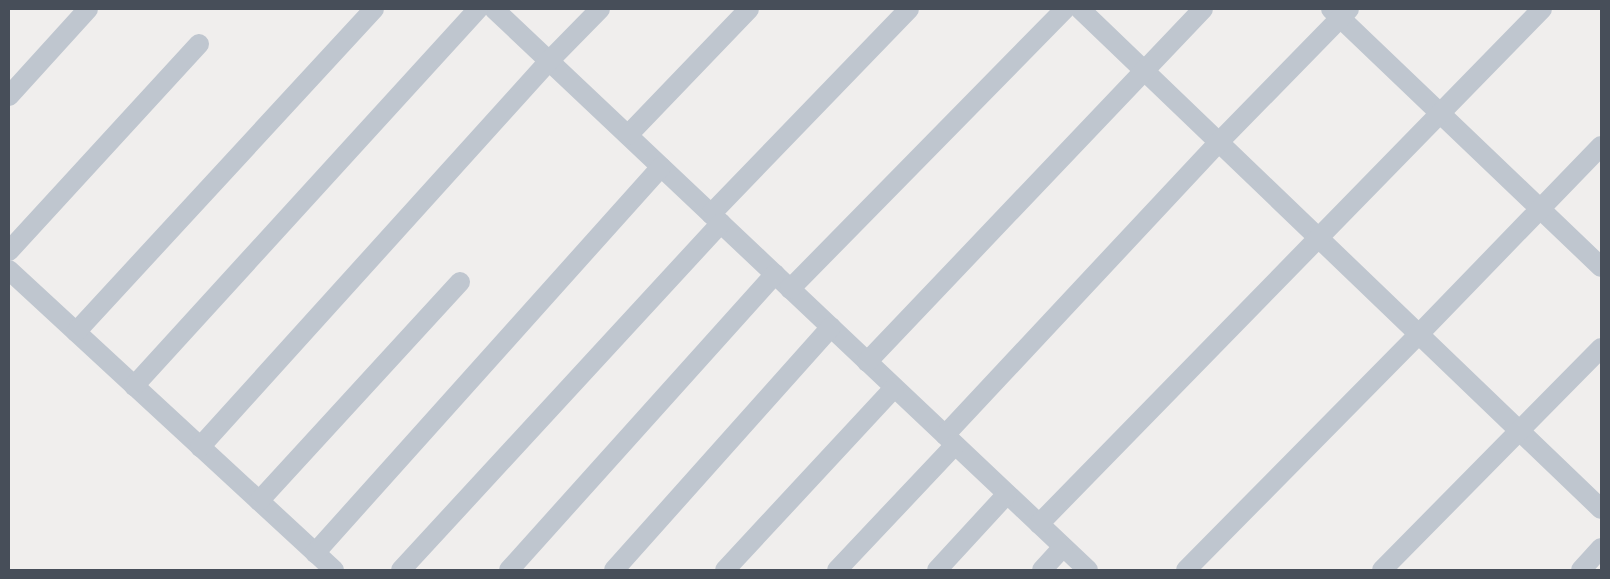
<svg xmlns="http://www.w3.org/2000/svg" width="1610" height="579" font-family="'Public Sans',sans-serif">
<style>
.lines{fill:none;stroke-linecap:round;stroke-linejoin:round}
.minor{stroke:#bfc6cf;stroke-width:20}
</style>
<rect width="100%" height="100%" fill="#f0eeed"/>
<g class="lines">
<g class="minor">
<polyline points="494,9 1088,570"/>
<polyline points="1080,9 1601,509"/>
<polyline points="1331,9 1601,267"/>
<polyline points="9,96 88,9"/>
<polyline points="628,135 749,9"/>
<polyline points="711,214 909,9"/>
<polyline points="9,251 199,44"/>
<polyline points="9,270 334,570"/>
<polyline points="790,289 1065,9"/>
<polyline points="76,332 374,9"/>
<polyline points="867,362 1203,9"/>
<polyline points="134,386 478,9"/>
<polyline points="945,435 1219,142 1349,9"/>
<polyline points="200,447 549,61 600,9"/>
<polyline points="259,501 460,282"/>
<polyline points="1039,524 1542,9"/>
<polyline points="315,553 661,167"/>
<polyline points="401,570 721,223"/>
<polyline points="509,570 775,274"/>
<polyline points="614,570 831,327"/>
<polyline points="725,570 894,388"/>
<polyline points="837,570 955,445"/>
<polyline points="937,570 1007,494"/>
<polyline points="1042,570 1063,547"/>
<polyline points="1186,570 1419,334 1601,146"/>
<polyline points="1382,570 1601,348"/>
<polyline points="1581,570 1601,548"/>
</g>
</g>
<rect width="1610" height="579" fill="none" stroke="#474e59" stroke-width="20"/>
</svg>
